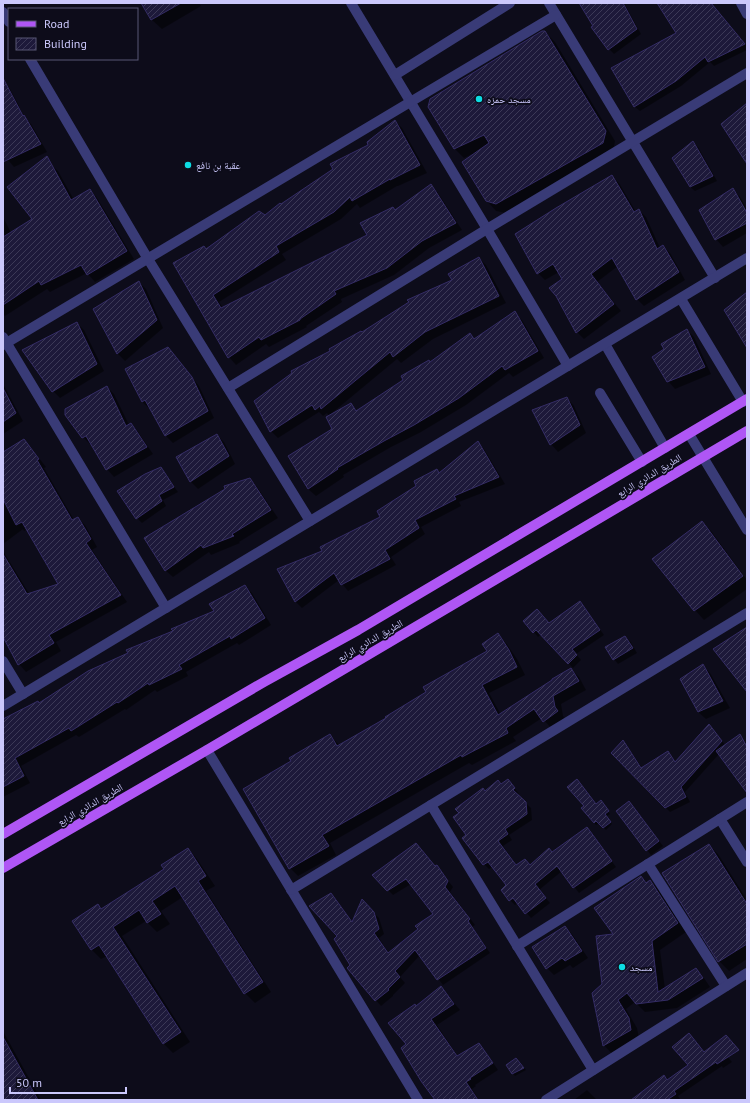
<svg xmlns="http://www.w3.org/2000/svg" width="750" height="1103" font-family="'PT Sans','Noto Naskh Arabic',sans-serif">
<style>
.shadow{fill:#0007}
.building{fill:url(#building-hatch);stroke:#342c65}
.lines{fill:none;stroke-linecap:round;stroke-linejoin:round}
.minor{stroke:#393b77;stroke-width:10}
.major{stroke:#af56f5;stroke-width:10}
.poi-dot{fill:#0ddce3;stroke:#0d0c1a;stroke-width:1.5}
.labels{text-anchor:middle;stroke-width:3.5;stroke-linejoin:round;paint-order:stroke}
.poi-label{font-size:10px;fill:#cbc8fc;stroke:#0d0c1a;text-anchor:start}
.street-label{font-size:10px;fill:#cbc8fc;stroke:#0d0c1a}
</style>
<defs>
<pattern id="building-hatch" width="6" height="6" patternUnits="userSpaceOnUse"><rect width="6" height="6" fill="#1d193a"/><path d="M-1 1l2-2M0 6l6-6M5 7l2-2" fill="none" stroke="#3c3957"/></pattern>
</defs>
<rect width="100%" height="100%" fill="#0d0c1a"/>
<g class="shadow">
<polygon points="143,3 199,3 201,6 162,29 152,20"/>
<polygon points="580,3 624,3 641,34 614,54 609,49"/>
<polygon points="658,3 710,3 747,46 747,50 714,66 710,62 681,86 640,111 635,107 613,68 677,34"/>
<polygon points="545,32 555,42 615,141 613,152 506,213 496,211 487,201 472,154 464,158 455,149"/>
<polygon points="5,84 10,89 19,106 3,115 3,86"/>
<polygon points="24,117 31,124 47,152 14,167 3,154 3,133"/>
<polygon points="395,121 402,128 427,173 398,186 397,186 360,208 357,204 341,219 282,254 286,260 219,302 223,308 368,235 393,208 396,211 431,186 438,193 462,230 429,248 394,275 341,299 342,302 306,326 307,327 269,347 266,344 236,365 229,357 174,264 204,247 207,250 266,216 370,145"/>
<polygon points="693,142 698,147 717,181 695,191 690,187"/>
<polygon points="50,164 58,171 74,200 90,190 97,198 134,259 95,282 87,273 50,292 47,289 5,316 3,314 3,217 11,233 33,220"/>
<polygon points="612,176 619,183 636,212 639,210 646,217 660,248 663,246 670,253 685,280 644,306 637,299 618,266 597,282 621,311 584,339 577,332 557,295 563,279 559,272 545,280 538,273"/>
<polygon points="733,190 740,197 747,209 747,233 723,247 716,239"/>
<polygon points="479,258 486,265 506,303 433,339 401,363 397,359 332,413 333,414 350,404 357,411 430,363 470,334 475,340 514,313 522,320 544,358 513,377 509,373 466,405 421,432 391,447 343,475 344,477 316,496 308,489 334,429 329,416 327,413 323,416 319,412 278,438 271,431 362,333 453,280"/>
<polygon points="139,282 146,289 163,328 125,361 118,354 95,310"/>
<polygon points="77,323 84,330 104,371 60,398 53,391"/>
<polygon points="687,330 694,337 711,374 675,389 668,381 665,350"/>
<polygon points="175,356 199,386 214,418 173,443 166,436 151,408 150,409 142,402 126,370"/>
<polygon points="3,384 23,421 3,434"/>
<polygon points="107,387 114,394 129,425 131,424 138,432 153,454 114,477 107,469 92,443 90,444 83,437"/>
<polygon points="567,398 574,406 586,433 558,452 551,444"/>
<polygon points="217,435 224,442 235,464 198,489 191,482 178,457"/>
<polygon points="478,442 484,449 505,484 459,502 461,506 421,527 425,534 391,557 396,565 348,591 339,580 302,608 295,601 324,551 381,517 436,470 440,473"/>
<polygon points="31,448 46,467 44,468 74,520 78,518 85,525 97,547 92,550 127,602 56,642 61,651 26,672 19,664 3,635 3,551 30,595 59,585 28,529 24,531 23,529 3,544 3,454"/>
<polygon points="161,469 178,492 163,500 166,506 142,523 137,518"/>
<polygon points="250,479 257,487 278,518 239,542 240,543 211,555 209,552 173,577 165,570"/>
<polygon points="701,522 711,531 747,580 747,589 704,620 695,610 653,559"/>
<polygon points="245,586 252,593 271,625 239,645 237,643 186,672 188,676 157,692 155,690 126,710 125,709 79,737 76,735 21,766 30,783 3,797 3,732 39,704 175,631 215,612"/>
<polygon points="580,602 604,635 576,654 581,660 573,668 541,634 538,637 525,621 549,623"/>
<polygon points="497,635 506,643 517,659 525,675 489,693 501,715 571,669 579,677 586,690 561,704 563,716 566,720 552,729 542,718 513,737 516,741 472,765 469,763 330,843 336,855 298,876 290,868 292,761 330,735 340,746 387,719 489,652"/>
<polygon points="625,637 630,641 637,653 618,664 614,659"/>
<polygon points="703,666 710,673 730,708 706,719 698,712 682,680"/>
<polygon points="713,730 725,745 740,735 744,740 747,745 747,788 719,754 685,792 690,802 670,812 612,753 623,742 627,746 642,768 668,752 676,763"/>
<polygon points="508,780 519,794 517,795 531,808 532,820 509,835 512,840 503,846 517,866 530,866 553,853 587,828 616,867 579,893 562,871 539,890 550,903 531,918 518,903 515,905 510,900 508,886 493,867 489,869 484,864 467,835 485,792 501,785"/>
<polygon points="629,802 663,846 651,855 617,811"/>
<polygon points="603,803 610,814 606,817 612,824 606,830 599,823 596,825 583,808"/>
<polygon points="709,845 718,854 747,900 747,959 729,971 719,961 663,873"/>
<polygon points="188,849 197,859 215,886 206,891 271,992 255,1003 245,993 183,897 161,911 170,924 157,932 146,921 122,936 190,1042 173,1053 163,1043 107,956 101,959 92,950 73,921 98,906 102,910 165,869"/>
<polygon points="437,866 453,887 450,892 475,925 472,927 490,953 443,985 420,955 400,977 405,983 393,995 393,996 381,1006 348,968 351,965 339,936 331,894 336,899 352,923 362,901 379,918 384,934 379,938 389,954 419,929 434,914 411,884 393,895 373,875"/>
<polygon points="641,877 647,883 650,881 659,890 686,932 660,950 665,989 696,969 704,978 710,987 677,1008 645,1012 635,1002 626,1009 637,1028 639,1038 612,1054 604,1045 603,985 615,935"/>
<polygon points="565,927 572,934 588,958 573,968 570,965 554,975 547,968"/>
<polygon points="441,987 460,1010 437,1025 458,1057 479,1044 485,1051 498,1070 475,1085 476,1086 472,1089 479,1100 437,1100 408,1045 416,1007"/>
<polygon points="3,1031 41,1100 3,1100"/>
<polygon points="721,1049 732,1062 723,1068 722,1066 678,1096 680,1099 646,1100 664,1077 668,1080 705,1053"/>
<polygon points="518,1061 526,1070 515,1076 507,1065"/>
<polygon points="587,1090 597,1100 574,1100"/>
</g>
<g class="building">
<polygon points="141,3 181,3 151,20"/>
<polygon points="579,3 623,3 637,29 608,50 591,27 593,26"/>
<polygon points="657,3 711,3 745,44 708,62 705,57 676,81 634,107 611,68 676,33"/>
<polygon points="542,31 545,31 606,131 603,143 496,204 486,201 462,162 489,143 484,135 454,149 428,107 430,99"/>
<polygon points="3,78 23,116 24,115 41,144 3,162"/>
<polygon points="747,103 747,164 721,124"/>
<polygon points="395,120 420,165 390,180 390,179 352,201 350,197 334,212 276,246 279,252 213,295 221,308 367,235 360,223 393,207 395,210 431,184 456,223 422,241 387,268 334,291 336,294 300,319 300,320 261,340 259,337 228,358 173,263 204,246 206,249 259,211 265,215 280,203 281,204 333,169 330,164 368,145 367,142"/>
<polygon points="693,141 713,176 690,187 672,158"/>
<polygon points="47,156 71,200 90,189 127,251 87,275 81,265 41,285 39,281 3,305 3,237 32,219 7,187"/>
<polygon points="612,175 634,212 639,209 657,249 663,245 679,272 636,300 612,258 591,274 614,304 576,333 556,296 549,288 562,279 553,264 537,274 515,234 556,208"/>
<polygon points="733,188 747,213 747,223 715,240 699,210"/>
<polygon points="479,257 499,296 425,332 393,357 390,352 321,409 320,406 315,410 312,405 270,432 254,401 292,373 291,371 330,351 329,349 361,331 362,332 409,302 407,300 452,280 448,274"/>
<polygon points="139,281 157,320 117,354 93,309"/>
<polygon points="747,292 747,348 724,310"/>
<polygon points="515,311 538,351 505,370 502,366 459,398 414,425 384,441 337,468 338,469 308,489 288,456 332,429 326,417 351,403 356,411 403,380 401,376 429,360 430,362 470,333 474,339"/>
<polygon points="77,322 97,364 52,392 22,350"/>
<polygon points="687,329 705,367 667,382 652,357 664,349 661,344"/>
<polygon points="168,347 192,377 208,411 165,436 145,400 142,402 125,369"/>
<polygon points="107,386 126,426 131,423 147,447 106,470 86,436 82,438 65,415 65,409"/>
<polygon points="3,388 16,413 3,422"/>
<polygon points="567,397 580,425 550,445 532,410"/>
<polygon points="217,434 229,456 190,482 176,457"/>
<polygon points="24,439 39,459 37,460 72,520 78,517 91,539 86,543 121,595 49,635 54,643 18,665 3,637 3,554 27,594 58,584 22,522 16,525 3,499 3,452"/>
<polygon points="478,441 499,477 454,496 456,499 415,520 419,528 385,550 390,559 341,585 334,573 295,602 277,569 322,551 320,547 380,517 377,511 416,486 414,481 437,469 439,473"/>
<polygon points="161,467 174,487 159,495 162,501 136,519 117,491 145,474"/>
<polygon points="250,478 271,510 232,534 234,536 203,548 201,545 165,571 144,538 225,489 224,486"/>
<polygon points="702,521 743,576 694,611 652,559"/>
<polygon points="245,585 265,618 231,639 230,636 179,665 182,669 149,685 148,683 118,703 117,702 71,731 69,728 15,758 24,776 3,787 3,719 38,701 39,703 88,671 128,653 126,650 173,631 171,629 214,611 209,604"/>
<polygon points="580,601 600,630 572,649 577,655 568,664 536,630 533,633 523,621 537,609 549,623"/>
<polygon points="747,627 747,692 713,649"/>
<polygon points="498,633 509,650 517,667 482,685 498,715 552,680 552,679 571,668 579,681 553,696 555,707 558,711 543,722 534,709 506,728 508,733 462,757 461,755 322,835 329,846 289,869 243,789 291,761 289,758 330,734 337,746 386,718 385,717 426,692 423,687 487,651 482,644"/>
<polygon points="625,636 633,648 613,660 605,647"/>
<polygon points="703,664 723,701 698,712 680,679"/>
<polygon points="709,724 722,741 681,787 686,797 665,808 611,753 623,740 641,768 668,751 675,762"/>
<polygon points="740,734 747,747 747,793 716,751"/>
<polygon points="508,779 515,788 513,790 526,802 527,814 505,829 508,834 498,841 516,865 525,859 530,865 549,848 552,852 587,827 612,861 573,888 557,866 535,884 546,898 525,914 513,898 509,901 501,890 506,885 488,862 483,865 462,838 466,835 453,817 459,813 455,809 483,788 485,791 498,780 501,784"/>
<polygon points="577,779 596,804 601,800 609,811 605,814 611,822 603,828 596,821 594,823 581,808 584,806 567,787"/>
<polygon points="629,801 659,841 646,851 616,811"/>
<polygon points="416,843 435,866 437,865 448,881 445,887 470,919 468,921 486,948 437,980 415,950 395,971 400,977 388,989 389,990 375,1001 347,968 350,965 334,939 337,936 309,906 331,893 352,922 362,899 374,912 379,929 374,933 388,953 418,929 415,926 433,914 406,879 387,891 372,875"/>
<polygon points="709,844 747,904 747,944 718,962 662,873"/>
<polygon points="188,848 206,876 198,881 263,982 244,994 175,886 152,901 161,914 147,923 139,910 113,927 181,1032 163,1044 99,945 91,950 72,921 98,904 101,909 164,869 161,865"/>
<polygon points="641,876 646,883 650,880 678,923 652,941 658,992 696,968 703,978 668,1000 636,1004 627,993 618,1000 629,1018 631,1030 603,1046 592,993 602,984 596,936 613,934 594,908"/>
<polygon points="565,926 582,951 565,961 562,958 546,969 532,947"/>
<polygon points="441,986 454,1004 431,1019 457,1056 479,1043 493,1063 470,1078 471,1079 466,1082 478,1100 435,1100 421,1081 401,1048 406,1044 388,1023 415,1004 416,1006"/>
<polygon points="689,1033 704,1052 726,1035 739,1050 717,1064 716,1062 674,1091 676,1094 667,1100 631,1100 664,1075 667,1080 688,1065 672,1047"/>
<polygon points="3,1037 38,1100 3,1100"/>
<polygon points="516,1058 524,1068 512,1074 506,1065"/>
</g>
<g class="lines">
<g class="minor">
<polyline points="351,3 487,229 568,366"/>
<polyline points="549,3 715,278"/>
<polyline points="741,3 747,14"/>
<polyline points="3,12 9,22"/>
<polyline points="30,59 148,259 310,521"/>
<polyline points="395,75 510,3"/>
<polyline points="681,299 743,402"/>
<polyline points="3,337 166,608"/>
<polyline points="605,344 665,448"/>
<polyline points="3,345 556,15"/>
<polyline points="228,388 487,229 747,73"/>
<polyline points="600,393 642,462"/>
<polyline points="689,434 747,530"/>
<polyline points="3,661 23,694"/>
<polyline points="3,706 747,258"/>
<polyline points="207,750 418,1100"/>
<polyline points="431,805 593,1070"/>
<polyline points="720,819 747,862"/>
<polyline points="648,864 726,986"/>
<polyline points="291,890 747,613"/>
<polyline points="517,946 747,802"/>
<polyline points="546,1100 747,973"/>
</g>
<g class="major">
<polyline points="3,834 264,682 358,630 747,399"/>
<polyline points="3,868 207,750 747,431"/>
</g>
</g>
<g class="poi-dot">
<circle cx="479" cy="99" r="4"/>
<circle cx="188" cy="165" r="4"/>
<circle cx="622" cy="967" r="4"/>
</g>
<g class="labels">
<g class="poi-label">
<text x="487" y="103">مسجد حمزه</text>
<text x="196" y="169">عقبة بن نافع</text>
<text x="630" y="971">مسجد</text>
</g>
<g class="street-label">
<text transform="translate(649 475) rotate(-31)" y="4">الطريق الدائري الرابع</text>
<text transform="translate(370 640) rotate(-30)" y="4">الطريق الدائري الرابع</text>
<text transform="translate(90 804) rotate(-30)" y="4">الطريق الدائري الرابع</text>
</g>
</g>
<rect width="750" height="1103" fill="none" stroke="#cbc8fc" stroke-width="8"/>
<rect x="8" y="8" width="130" height="52" fill="#0d0c1a" stroke="#595774"/>
<rect x="16" y="21" width="20" height="6" fill="#af56f5" stroke="#595774"/>
<text x="44" y="28" font-size="12" fill="#cbc8fc">Road</text>
<rect x="16" y="38" width="20" height="12" fill="url(#building-hatch)" stroke="#595774"/>
<text x="44" y="48" font-size="12" fill="#cbc8fc">Building</text>
<path d="M10 1087v6h116v-6" fill="none" stroke="#cbc8fc" stroke-width="2"/>
<text x="16" y="1087" font-size="12" fill="#cbc8fc" stroke="#0d0c1a" stroke-width="3" paint-order="stroke">50 m</text>
</svg>
